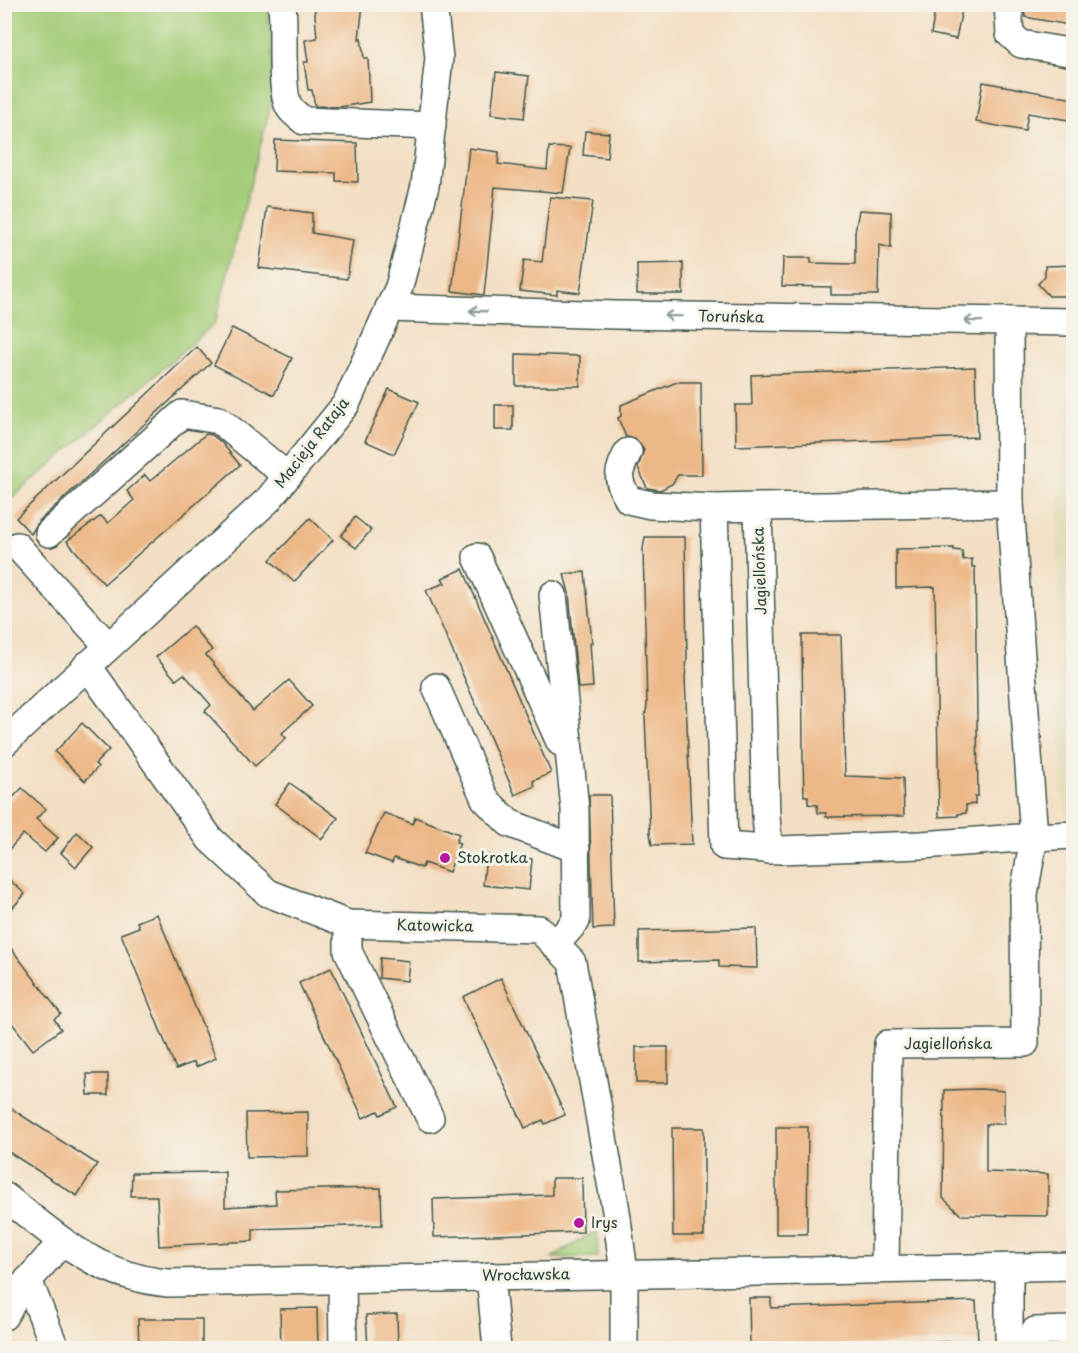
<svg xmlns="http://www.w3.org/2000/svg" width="1078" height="1353" font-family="'Playpen Sans',sans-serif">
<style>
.built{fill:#e2dcba}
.green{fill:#a2cc77;stroke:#608456;stroke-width:1.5}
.building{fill:#edb887}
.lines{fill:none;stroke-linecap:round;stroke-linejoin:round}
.minor-casing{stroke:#3f554a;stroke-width:30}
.minor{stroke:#fff;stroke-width:27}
.oneway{stroke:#8f9e9a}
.poi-dot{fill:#b5179e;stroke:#f7f3e8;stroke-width:2}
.labels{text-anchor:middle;stroke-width:6;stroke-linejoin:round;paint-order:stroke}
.street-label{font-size:15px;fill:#1f3d34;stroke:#f7f3e8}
.poi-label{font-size:15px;fill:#1f3d34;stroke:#f7f3e8;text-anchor:start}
</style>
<rect width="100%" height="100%" fill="#f7f3e8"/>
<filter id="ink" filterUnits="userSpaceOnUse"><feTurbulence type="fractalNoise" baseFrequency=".0167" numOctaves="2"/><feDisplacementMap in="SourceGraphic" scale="12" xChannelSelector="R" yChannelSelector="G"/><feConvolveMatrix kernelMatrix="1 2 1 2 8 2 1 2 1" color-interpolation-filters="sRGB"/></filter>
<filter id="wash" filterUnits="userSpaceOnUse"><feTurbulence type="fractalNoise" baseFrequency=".008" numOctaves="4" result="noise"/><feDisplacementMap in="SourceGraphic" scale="24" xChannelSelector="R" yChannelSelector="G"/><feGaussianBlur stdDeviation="1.35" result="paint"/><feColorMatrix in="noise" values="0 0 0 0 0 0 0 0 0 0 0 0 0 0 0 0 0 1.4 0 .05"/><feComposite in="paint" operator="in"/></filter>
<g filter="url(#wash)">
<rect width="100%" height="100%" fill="#f3dfc4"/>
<polygon class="built" points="1072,351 1074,351 1073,819 1067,812 1062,794 1057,533"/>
<g class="green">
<polygon points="5,5 268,5 275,88 215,323 5,504"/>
<polygon points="593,1232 597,1232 598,1257 552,1258"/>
</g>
<g id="blocks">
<g class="building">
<polygon points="314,4 363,4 359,39 361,38 364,58 368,58 370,102 339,107 315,106 312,90 308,90 304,62 308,62 305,40 317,38"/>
<polygon points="936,4 963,4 956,39 931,34"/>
<polygon points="1024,4 1073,4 1069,25 1025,17"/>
<polygon points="496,72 529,76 524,118 491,114"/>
<polygon points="983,82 1074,99 1074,121 1028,113 1025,131 976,122"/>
<polygon points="585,131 609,133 607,158 583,155"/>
<polygon points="275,140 357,143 358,182 336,181 336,173 274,171"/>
<polygon points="549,147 570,148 563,193 495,187 484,295 452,291 469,148 499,152 498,164 547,170"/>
<polygon points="550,197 593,201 580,293 557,290 557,295 520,291 524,260 542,262"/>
<polygon points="267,207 312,213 312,233 353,240 347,279 259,268"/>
<polygon points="859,210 891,212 891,248 879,245 878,295 831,295 831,287 782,286 783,258 811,258 811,263 855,264 855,232"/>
<polygon points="683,263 683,294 637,294 637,264"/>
<polygon points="1074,265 1074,296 1049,296 1038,284 1045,276 1045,266"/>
<polygon points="232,328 292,358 274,395 214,365"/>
<polygon points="197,347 211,363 39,521 31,534 16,518"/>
<polygon points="516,354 580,356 580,386 516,386"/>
<polygon points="975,367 977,437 736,446 735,405 752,405 751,375"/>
<polygon points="677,382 701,382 702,475 678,475 672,484 660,490 647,488 638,467 644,450 635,438 626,437 618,418 621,416 621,405"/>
<polygon points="389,389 419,402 394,454 365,441"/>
<rect x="495" y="405" width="18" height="25"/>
<polygon points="206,434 212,435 222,443 240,465 104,584 67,541 101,516 108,523 134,500 127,491 145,475 150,481"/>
<polygon points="355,517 371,530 356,548 341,536"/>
<polygon points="310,518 333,540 294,582 270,560"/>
<polygon points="645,537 685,537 687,659 685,677 692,844 652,845 650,833 645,717 647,705 643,549"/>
<polygon points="954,548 954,550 962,551 963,560 972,559 972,567 975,567 978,796 975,796 975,804 966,805 966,813 958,814 958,816 939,817 935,587 896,588 896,549"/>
<polygon points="463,569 551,773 533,781 535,786 515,795 426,590 445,583 442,578"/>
<polygon points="585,572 592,643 590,643 593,687 578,688 569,593 564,574"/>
<polygon points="192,626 212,650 206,655 253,711 289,680 312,706 282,733 286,738 255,766 205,711 211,705 184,674 176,680 156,657"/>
<polygon points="802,635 841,635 845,776 903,778 904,816 826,817 826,813 818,813 817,805 808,804 808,796 804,796 803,759"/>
<polygon points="82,723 109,750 95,764 98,767 85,781 55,752"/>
<polygon points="290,783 338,818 322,839 275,804"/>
<polygon points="22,788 46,809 36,819 58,838 45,852 23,834 4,855 4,807"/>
<polygon points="589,795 610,795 614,928 593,929"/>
<polygon points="384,813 413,824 415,817 459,834 456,842 460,843 449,872 424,863 422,868 394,858 392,863 365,853"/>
<polygon points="77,832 93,847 76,867 61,853"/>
<polygon points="486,855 532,859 529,890 483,885"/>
<polygon points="4,875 25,894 4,917"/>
<polygon points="157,914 216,1058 196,1067 194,1062 176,1069 121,934 139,927 137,922"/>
<polygon points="756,928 757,968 719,967 719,960 639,962 639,931"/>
<polygon points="4,939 61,1014 54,1019 61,1029 33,1050 4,1013"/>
<polygon points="380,958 409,961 407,981 379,978"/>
<polygon points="331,968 397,1107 380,1115 378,1111 363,1118 299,983"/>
<polygon points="501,978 565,1115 545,1124 543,1120 525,1128 463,997"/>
<rect x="636" y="1047" width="32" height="36"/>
<polygon points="87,1074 108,1074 108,1095 88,1095"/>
<polygon points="981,1089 1004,1091 1004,1124 986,1124 986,1172 1048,1174 1048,1216 961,1215 943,1198 944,1090"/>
<polygon points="4,1104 97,1164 77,1196 4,1149"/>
<polygon points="308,1112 308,1156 247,1157 246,1113"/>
<polygon points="776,1127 808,1127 807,1234 776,1234"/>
<polygon points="672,1128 704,1128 704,1236 673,1236"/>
<polygon points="225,1172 225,1207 276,1204 275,1190 381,1188 382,1225 253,1229 253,1241 159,1246 157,1196 131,1196 132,1173"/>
<polygon points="552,1178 582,1178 583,1232 434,1237 433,1199 552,1195"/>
<polygon points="749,1298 771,1298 771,1308 976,1301 978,1341 842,1345 842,1348 750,1348"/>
<polygon points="317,1308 318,1348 281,1348 280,1309"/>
<polygon points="397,1314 398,1348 368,1348 366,1315"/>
<polygon points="138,1319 202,1319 202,1348 139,1348"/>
</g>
</g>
</g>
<g filter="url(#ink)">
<use href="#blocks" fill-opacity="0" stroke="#3f554a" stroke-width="1.5"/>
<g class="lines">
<g class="minor-casing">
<g id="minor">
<path d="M282,4C285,27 279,94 290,108C293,113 300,117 304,121L432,126"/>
<polyline points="1008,4 1010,34 1021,44 1074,53"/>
<polyline points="389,308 616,315 1074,322"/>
<polyline points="1009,321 1010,503"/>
<path d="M628,452C617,474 616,479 629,500L651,505L714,508"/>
<polyline points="758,507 714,508 724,846 780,850 921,845 1034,837 1010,503 758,507 766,817 769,850"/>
<polyline points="49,533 182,414 219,420 287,476"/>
<polyline points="17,546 108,646"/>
<polyline points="477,557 560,742"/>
<polyline points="553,595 575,809 576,921 555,945"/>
<polyline points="87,665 210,839 268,893 348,924 539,929 572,962 616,1211 624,1273 624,1348"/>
<polyline points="436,687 485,799 509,823 576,849"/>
<polyline points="4,743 268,500 346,404 399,287 425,186 439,58 433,4"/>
<polyline points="348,924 348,951 430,1118"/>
<path d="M4,1196C59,1238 96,1276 168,1283L1074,1266"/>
<polyline points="1009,1268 1009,1336 1015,1348"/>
<polyline points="885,1269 888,1044 1025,1043 1024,894 1034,837 1074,835"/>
<polyline points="490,1276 497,1348"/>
<polyline points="342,1279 343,1348"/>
<polyline points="28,1280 55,1348"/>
<polyline points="4,1316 18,1292 61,1243"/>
<polyline points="1036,1348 1035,1331 1074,1330"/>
</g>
</g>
<use href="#minor" class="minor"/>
</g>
<defs><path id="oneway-shaft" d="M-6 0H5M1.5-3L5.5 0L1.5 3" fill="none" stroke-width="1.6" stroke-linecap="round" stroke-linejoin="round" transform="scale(1.5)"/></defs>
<g class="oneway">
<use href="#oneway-shaft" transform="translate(478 311) rotate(-178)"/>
<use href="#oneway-shaft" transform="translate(673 316) rotate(-179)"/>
<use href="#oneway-shaft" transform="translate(973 321) rotate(-179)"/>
</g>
</g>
<g class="poi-dot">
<circle cx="445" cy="858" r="6"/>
<circle cx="579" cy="1223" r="6"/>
</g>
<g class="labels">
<g class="street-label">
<text transform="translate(731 317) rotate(1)" y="5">Toruńska</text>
<text transform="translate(312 443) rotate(-52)" y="5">Macieja Rataja</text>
<text transform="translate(760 571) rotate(-92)" y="5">Jagiellońska</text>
<text transform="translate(435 926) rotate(1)" y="5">Katowicka</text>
<text x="948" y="1049">Jagiellońska</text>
<text transform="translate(526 1275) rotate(-1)" y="5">Wrocławska</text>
</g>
<g class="poi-label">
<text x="457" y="863">Stokrotka</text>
<text x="591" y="1228">Irys</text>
</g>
</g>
<rect width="1078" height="1353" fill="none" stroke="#f7f3e8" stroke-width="24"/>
</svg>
